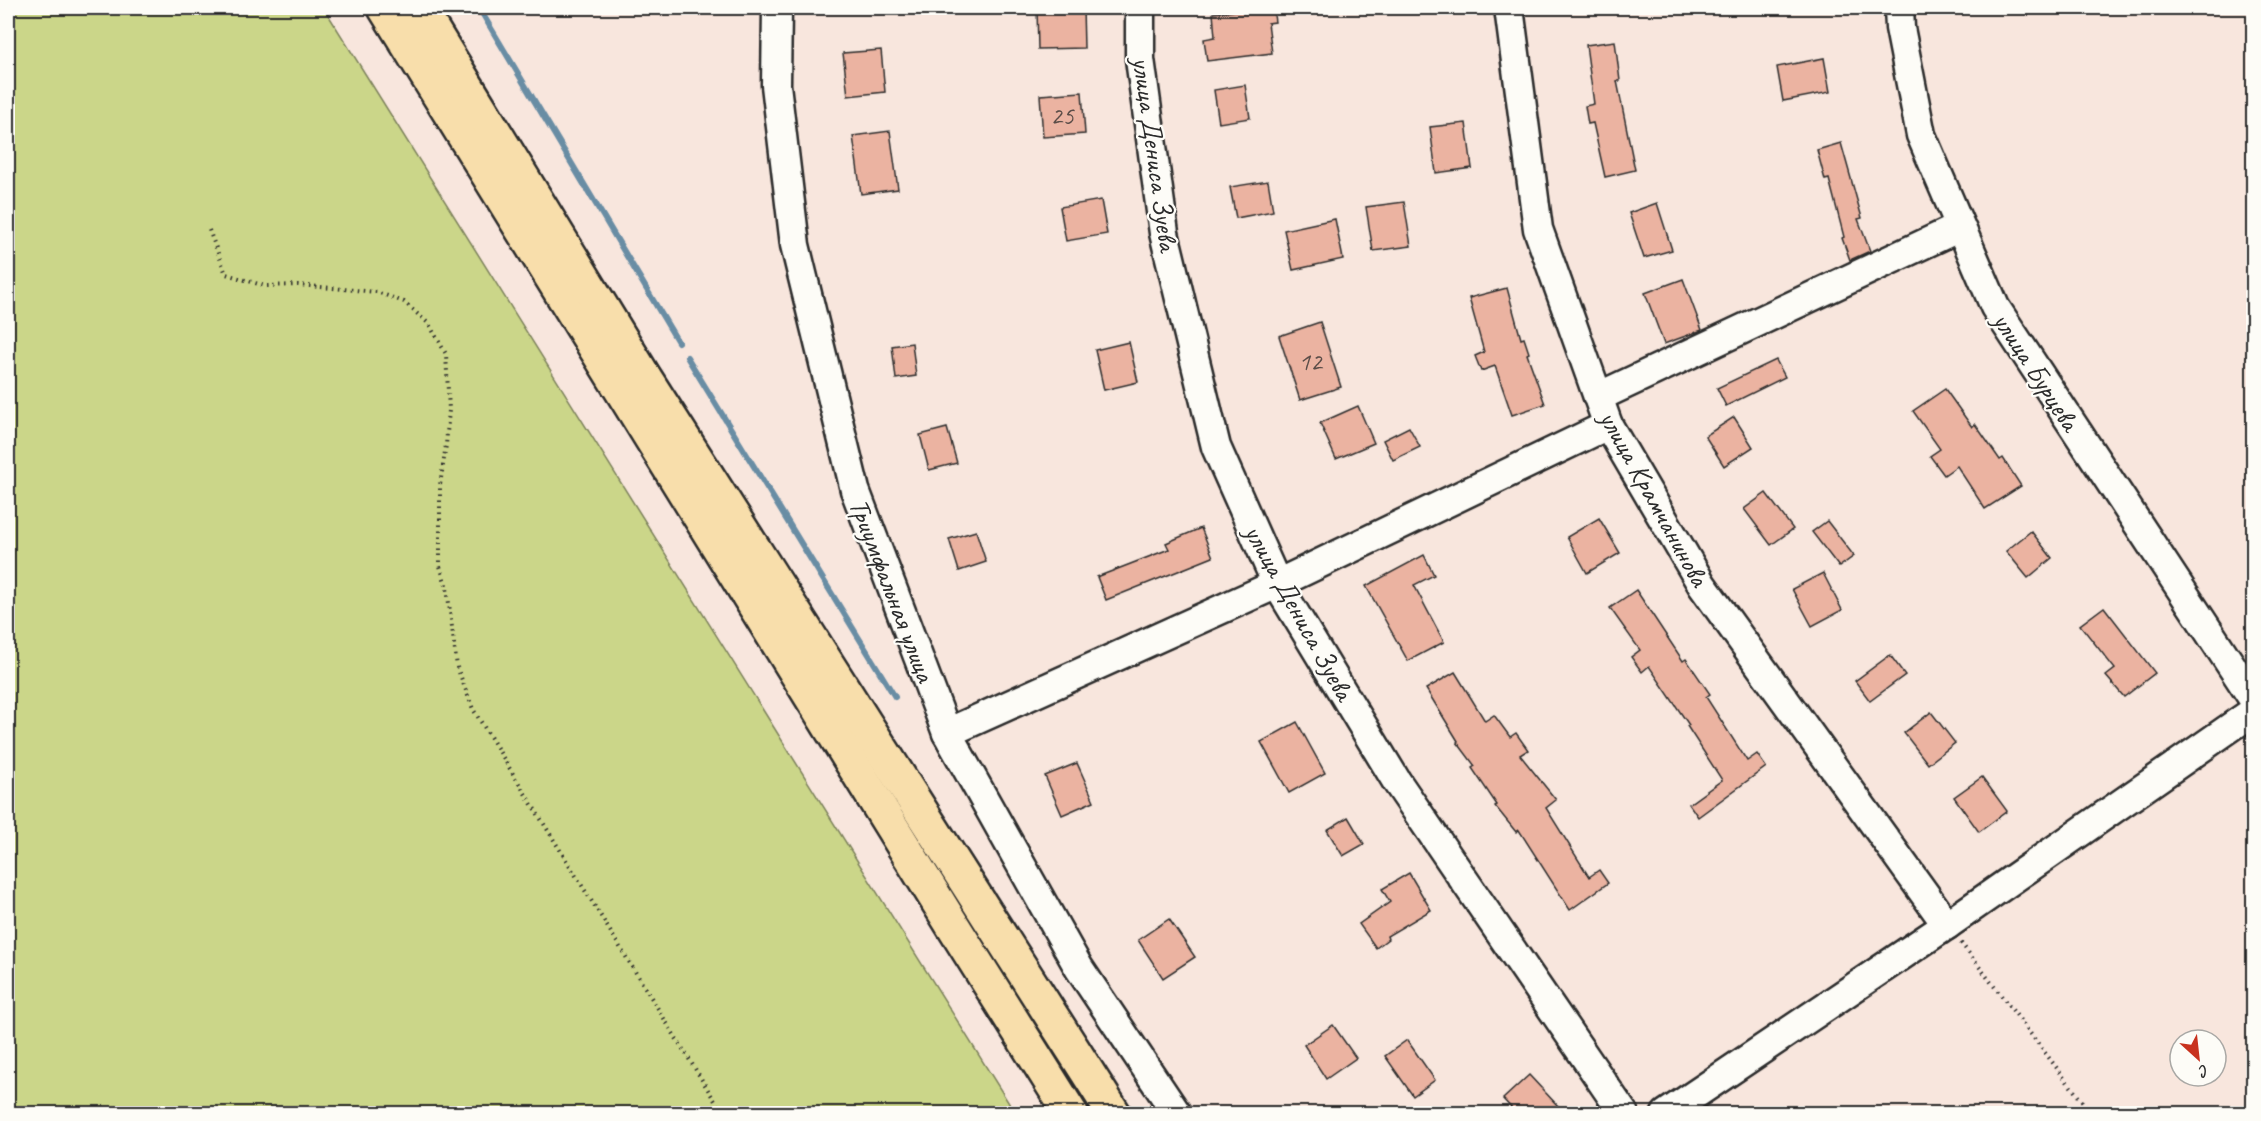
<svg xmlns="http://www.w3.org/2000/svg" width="2261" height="1121" font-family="Caveat,sans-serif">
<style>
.green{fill:#cbd689;stroke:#7b805a;stroke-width:1.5}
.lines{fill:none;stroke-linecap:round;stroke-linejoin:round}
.stream{stroke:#698da4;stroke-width:6}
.building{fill:#ebb3a1;stroke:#2b2b2b;stroke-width:1.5}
.minor-casing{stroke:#2b2b2b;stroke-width:33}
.major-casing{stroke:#2b2b2b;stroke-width:38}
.path{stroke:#2b2b2b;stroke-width:4;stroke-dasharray:1.5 4.5;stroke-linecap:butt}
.minor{stroke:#fdfcf7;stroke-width:28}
.major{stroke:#f8deab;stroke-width:33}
.labels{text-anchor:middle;stroke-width:4.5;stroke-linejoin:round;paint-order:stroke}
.number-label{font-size:26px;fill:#5b4d48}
.street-label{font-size:28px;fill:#2b2b2b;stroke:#fdfcf7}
</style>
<rect width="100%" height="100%" fill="#f8e6dd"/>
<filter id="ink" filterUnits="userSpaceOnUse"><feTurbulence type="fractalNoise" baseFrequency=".0167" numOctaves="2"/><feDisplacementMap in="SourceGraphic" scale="12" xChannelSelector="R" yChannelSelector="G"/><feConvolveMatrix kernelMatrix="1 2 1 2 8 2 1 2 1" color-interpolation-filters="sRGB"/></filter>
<g filter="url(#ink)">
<polygon class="green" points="8,8 324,8 1015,1113 8,1113"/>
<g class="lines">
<g class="stream">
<polyline points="479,8 678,342"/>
<polyline points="687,357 895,697"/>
</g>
</g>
<g class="building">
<polygon points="1037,8 1083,8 1084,48 1038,49"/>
<polygon points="1273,8 1275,22 1268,23 1272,53 1207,61 1204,39 1215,37 1213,13"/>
<polygon points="1615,41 1620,81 1617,81 1635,170 1605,177 1593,123 1588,124 1585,106 1594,104 1586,45"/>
<polygon points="881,50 885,92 848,96 843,53"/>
<polygon points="1824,58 1830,92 1783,101 1777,67"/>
<polygon points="1245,85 1250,118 1219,123 1214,90"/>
<polygon points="1082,92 1085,134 1043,137 1040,95"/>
<polygon points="1466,123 1472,168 1436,173 1430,127"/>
<polygon points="890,131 898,189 861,194 853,136"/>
<polygon points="1841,143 1862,218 1858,219 1870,251 1850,260 1842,238 1844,237 1829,179 1825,180 1817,150"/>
<polygon points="1268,181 1273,211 1236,218 1230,187"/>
<polygon points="1101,200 1107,234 1066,241 1060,207"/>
<polygon points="1404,202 1411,246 1373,251 1366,207"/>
<polygon points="1657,203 1672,250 1644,258 1629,213"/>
<polygon points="1335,219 1343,259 1293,270 1284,230"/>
<polygon points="1683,279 1702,330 1664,344 1645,293"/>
<polygon points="1507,288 1521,339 1524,338 1529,353 1527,354 1545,404 1512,415 1495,366 1481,371 1475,356 1484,352 1469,298"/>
<polygon points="1320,322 1341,387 1300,400 1279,336"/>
<polygon points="1129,342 1138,382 1104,390 1095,350"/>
<polygon points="912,343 916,376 896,379 892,346"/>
<polygon points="1776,360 1785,377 1726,406 1717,388"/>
<polygon points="1945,389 1972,427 1975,424 2000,460 2003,458 2021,486 1985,509 1957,466 1944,475 1930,456 1940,449 1913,411"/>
<polygon points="1358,406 1374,443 1336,459 1320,423"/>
<polygon points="1734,417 1753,447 1724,466 1705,436"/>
<polygon points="1409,427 1420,447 1393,460 1383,440"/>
<polygon points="947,428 957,463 929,470 920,435"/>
<polygon points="1766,493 1793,529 1771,545 1744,509"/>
<polygon points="1599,518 1620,553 1587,573 1567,537"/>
<polygon points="1827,521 1854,556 1839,567 1812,532"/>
<polygon points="1201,528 1213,557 1106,600 1097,577 1169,549 1166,543"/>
<polygon points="976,531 986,562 959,571 949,539"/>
<polygon points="2031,531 2052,558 2028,578 2006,551"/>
<polygon points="1424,555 1434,575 1414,585 1444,642 1408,661 1366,586"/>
<polygon points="1823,573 1842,610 1812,626 1792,589"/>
<polygon points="1636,590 1683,661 1686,659 1710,694 1706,697 1747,761 1757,754 1766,767 1698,817 1689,804 1722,780 1687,726 1689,725 1649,666 1642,672 1631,657 1640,650 1610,608"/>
<polygon points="2104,607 2155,673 2124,697 2106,676 2115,669 2080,625"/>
<polygon points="1890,655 1905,675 1870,701 1855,681"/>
<polygon points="1455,672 1485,721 1494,715 1510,737 1516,733 1528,750 1520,755 1556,800 1546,808 1589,877 1599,870 1608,883 1570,910 1519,830 1516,832 1495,806 1497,805 1472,768 1475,766 1457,742 1458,741 1426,689"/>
<polygon points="1931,712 1955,743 1928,764 1904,733"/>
<polygon points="1297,722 1325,773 1289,793 1261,742"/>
<polygon points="1077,763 1094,801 1062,815 1045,776"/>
<polygon points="1982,777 2007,811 1979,832 1954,797"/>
<polygon points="1348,817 1364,844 1343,856 1327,830"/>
<polygon points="1409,873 1431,910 1387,936 1388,939 1376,948 1359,924 1390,902 1382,889"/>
<polygon points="1169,919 1195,957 1163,978 1138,940"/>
<polygon points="1333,1025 1356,1058 1326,1079 1304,1045"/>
<polygon points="1407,1040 1435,1080 1413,1096 1385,1056"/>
<polygon points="1529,1075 1558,1106 1551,1113 1516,1113 1503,1099"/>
</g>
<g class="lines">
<g class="minor-casing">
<g id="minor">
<polyline points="777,8 776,85 795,245 855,490 947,733 1079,968 1177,1114"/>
<polyline points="1140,8 1140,59 1164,233 1216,447 1277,584 1397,782 1624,1114"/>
<polyline points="1509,8 1538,229 1608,425 1702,585 1947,925"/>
<polyline points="1899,8 1900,28 1921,135 1995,307 2254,700"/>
<polyline points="1598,397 1960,227"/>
<polyline points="947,733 1277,584 1608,425"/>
<polyline points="1666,1114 1947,925 2254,711"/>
</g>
</g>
<g class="major-casing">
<g id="major">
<polyline points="385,8 953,926 1071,1114"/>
<polyline points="419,8 643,375 1114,1114"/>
</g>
</g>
<g class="path">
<polyline points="209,230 226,274 265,286 298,285 377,292 404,302 429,324 446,354 449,410 446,445 440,485 440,566 447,588 457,667 473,709 723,1114"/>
<polyline points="1961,943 2092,1114"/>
</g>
<use href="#minor" class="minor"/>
<use href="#major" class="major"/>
</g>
</g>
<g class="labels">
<g class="number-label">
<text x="1062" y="124">25</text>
<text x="1310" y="370">12</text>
</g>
<g class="street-label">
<text transform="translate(1156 154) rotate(82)" y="10">улица Дениса Зуева</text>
<text transform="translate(2037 371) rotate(57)" y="10">улица Бурцева</text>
<text transform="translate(1655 498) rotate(61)" y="10">улица Крамчанинова</text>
<text transform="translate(893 590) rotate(69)" y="10">Триумфальная улица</text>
<text transform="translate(1300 612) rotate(61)" y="10">улица Дениса Зуева</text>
</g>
</g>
<rect width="2261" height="1121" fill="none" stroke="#fdfcf7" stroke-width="30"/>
<rect x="15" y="15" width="2231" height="1091" fill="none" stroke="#2b2b2b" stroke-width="2" filter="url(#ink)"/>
<g transform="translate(2198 1058) rotate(153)"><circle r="28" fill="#fdfcf7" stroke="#a9a8a5" stroke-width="1.5"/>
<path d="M0-4.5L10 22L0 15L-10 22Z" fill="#c8321e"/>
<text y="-9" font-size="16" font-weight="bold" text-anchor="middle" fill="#2b2b2b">С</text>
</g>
</svg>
